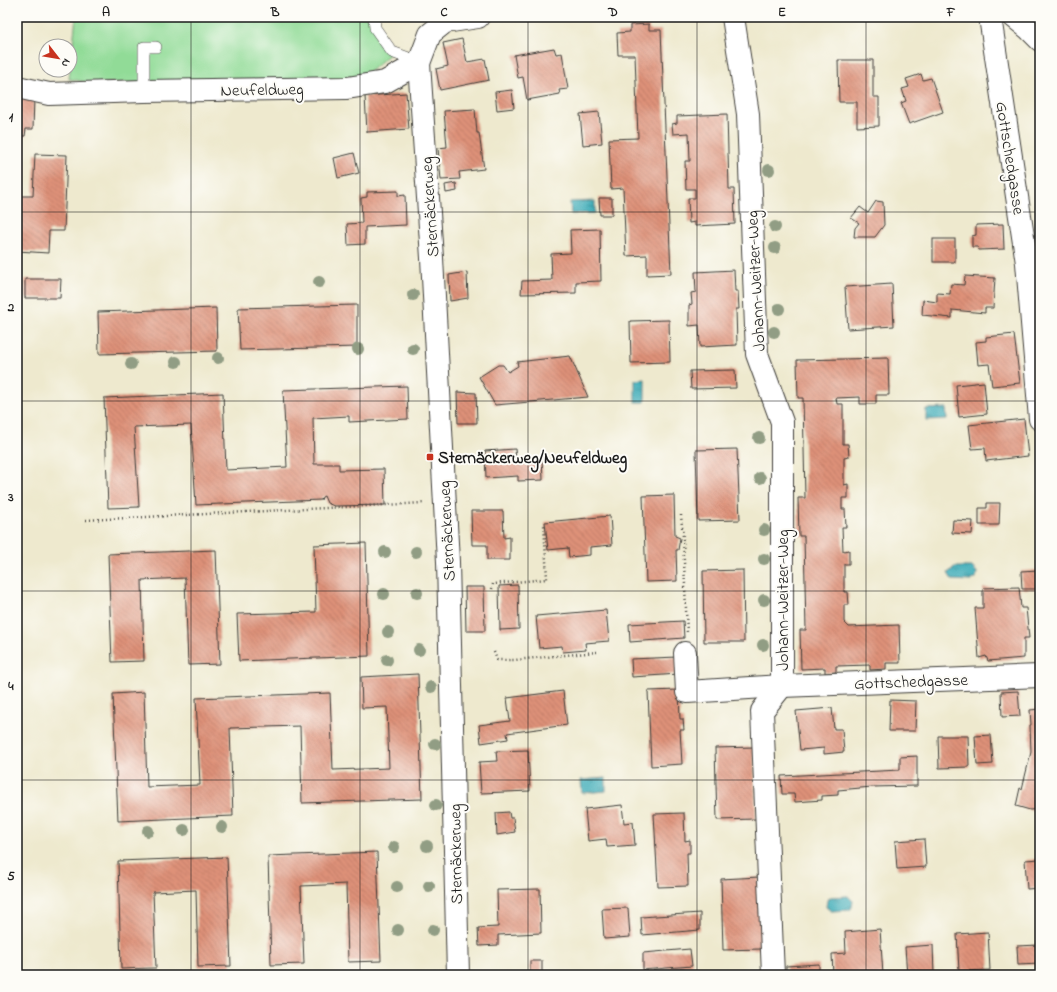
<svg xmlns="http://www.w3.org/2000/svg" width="1057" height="992" font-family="'Indie Flower',sans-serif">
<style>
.grass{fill:#91db97;stroke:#567c5a}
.water{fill:url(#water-ripples);stroke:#2c646a}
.building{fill:url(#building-back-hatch)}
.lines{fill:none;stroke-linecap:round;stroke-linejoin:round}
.service-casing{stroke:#3c3b37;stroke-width:12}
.minor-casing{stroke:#3c3b37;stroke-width:24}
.path{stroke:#3c3b37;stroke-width:2.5;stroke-dasharray:1 3;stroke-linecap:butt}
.service{stroke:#fff;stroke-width:11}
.minor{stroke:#fff;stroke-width:22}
.tree{fill:#919d84}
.grid{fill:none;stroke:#1c1c1c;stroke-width:1;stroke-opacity:0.55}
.poi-dot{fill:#c8321e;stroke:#fdfcf7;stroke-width:1.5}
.labels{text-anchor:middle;stroke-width:4;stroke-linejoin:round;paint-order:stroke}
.street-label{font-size:17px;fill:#1c1c1c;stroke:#fdfcf7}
.poi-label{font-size:17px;font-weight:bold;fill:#1c1c1c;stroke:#fdfcf7;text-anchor:start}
.neatline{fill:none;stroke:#1c1c1c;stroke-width:1.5}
.grid-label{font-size:13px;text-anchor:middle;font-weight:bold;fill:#1c1c1c}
</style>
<defs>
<pattern id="water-ripples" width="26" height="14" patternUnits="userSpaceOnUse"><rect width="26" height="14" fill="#3cacb8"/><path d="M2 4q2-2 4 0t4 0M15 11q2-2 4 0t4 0" fill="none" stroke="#328b95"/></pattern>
<pattern id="building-back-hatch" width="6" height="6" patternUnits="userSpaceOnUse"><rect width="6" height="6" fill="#de9178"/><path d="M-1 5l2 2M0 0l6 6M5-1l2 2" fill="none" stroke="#b37662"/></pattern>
</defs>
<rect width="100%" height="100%" fill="#fdfcf7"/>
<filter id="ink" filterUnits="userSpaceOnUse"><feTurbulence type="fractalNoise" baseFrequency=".025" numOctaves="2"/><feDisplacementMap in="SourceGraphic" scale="8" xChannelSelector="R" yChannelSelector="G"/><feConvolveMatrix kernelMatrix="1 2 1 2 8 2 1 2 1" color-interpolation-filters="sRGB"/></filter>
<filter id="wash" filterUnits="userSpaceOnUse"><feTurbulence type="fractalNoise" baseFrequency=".012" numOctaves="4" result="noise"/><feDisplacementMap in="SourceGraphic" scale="16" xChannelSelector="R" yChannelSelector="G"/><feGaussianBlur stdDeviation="0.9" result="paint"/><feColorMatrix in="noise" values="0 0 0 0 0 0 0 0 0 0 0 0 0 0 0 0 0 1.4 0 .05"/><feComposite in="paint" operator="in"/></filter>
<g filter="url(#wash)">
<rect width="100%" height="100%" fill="#eee9ce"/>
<polygon class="grass" points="76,17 374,17 392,52 367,74 346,82 91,83 69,79"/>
<g class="water">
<polygon points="595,201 595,213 571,214 570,202"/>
<polygon points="645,379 645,402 635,402 635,380"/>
<polygon points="946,408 947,419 926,420 926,409"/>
<polygon points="954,567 972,567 977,572 976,578 971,581 952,580 948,573"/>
<polygon points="606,778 606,791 582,793 581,780"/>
<polygon points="848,896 853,901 852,907 850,910 831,911 826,907 827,900 830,897"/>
</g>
<g id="blocks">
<g class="building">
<polygon points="649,24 649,30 661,30 671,274 647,275 647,255 626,256 623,188 611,189 609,139 638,138 635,55 618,55 617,33 630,32 630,25"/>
<polygon points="462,39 467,62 485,59 489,80 440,90 436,69 448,66 443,43"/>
<polygon points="554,48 556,54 562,53 568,89 559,90 560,94 527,100 523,77 518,78 514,55"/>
<polygon points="838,60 873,60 873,97 879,97 879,126 857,127 857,102 839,102"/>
<polygon points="921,74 923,80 931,78 943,112 909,124 901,103 906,101 902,89 909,87 906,79"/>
<polygon points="512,90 514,108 497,110 495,92"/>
<polygon points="406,93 409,129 367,132 365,96"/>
<polygon points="17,98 34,98 33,129 26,129 25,136 17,136"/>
<polygon points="475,109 477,133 479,133 484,169 459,172 460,179 441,180 438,148 447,147 444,111"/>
<polygon points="599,112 602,143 583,145 580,114"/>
<polygon points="727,114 729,189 734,189 735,224 695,226 695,222 689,223 688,198 695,198 695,189 686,189 685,161 690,161 689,133 673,134 672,124 677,123 677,116"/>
<polygon points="354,153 359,173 338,178 334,158"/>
<polygon points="35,154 67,155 64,231 49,231 48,253 17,251 17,196 33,196"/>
<polygon points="456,183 457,191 446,193 445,185"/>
<polygon points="398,191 398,196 405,195 406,225 365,227 365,244 348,245 347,224 362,223 361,198 367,197 367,192"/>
<polygon points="599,198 612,198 612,215 600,215"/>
<polygon points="876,201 883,202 884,225 875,237 854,237 855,228 859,223 851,218 860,207 868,213"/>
<polygon points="1003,224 1004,249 979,250 978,247 972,247 972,236 976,235 976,225"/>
<polygon points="600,229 601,281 576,282 576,293 521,294 522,281 552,280 551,254 571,253 570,230"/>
<rect x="933" y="239" width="22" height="23"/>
<polygon points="734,270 735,291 738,291 739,309 736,309 737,345 700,347 699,325 689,326 689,305 692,304 691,293 696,292 695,272"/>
<polygon points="467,272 468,298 450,301 449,275"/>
<polygon points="965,276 995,278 993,308 985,308 985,313 952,310 952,318 922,315 923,300 937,302 937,293 950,294 951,284 964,285"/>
<polygon points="25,279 61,279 60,298 25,298"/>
<polygon points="892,284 894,326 848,329 845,287"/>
<polygon points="357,305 357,347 240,350 238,308"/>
<polygon points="216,308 217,351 99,354 98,312"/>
<polygon points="669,320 670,362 631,363 630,321"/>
<polygon points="1014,334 1020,383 992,386 989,364 978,365 976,342 986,341 986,337"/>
<polygon points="570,356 588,397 495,405 479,377 498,365 503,365 508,372 518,366 517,362"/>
<polygon points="888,358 889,395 876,395 876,404 860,404 860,397 836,398 837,404 843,404 843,444 848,444 849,457 844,458 844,485 848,484 848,498 842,498 842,509 845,509 846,527 842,527 843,551 849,550 849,564 844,564 844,592 848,592 849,605 844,605 844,622 849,627 899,625 900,663 886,663 886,669 870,670 870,665 836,666 836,672 825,673 825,668 801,669 800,630 806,630 804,536 799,536 798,498 805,498 803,398 798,398 797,360"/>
<polygon points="735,370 736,388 691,389 690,371"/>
<polygon points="984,382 987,414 959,417 956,385"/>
<polygon points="407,386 408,419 349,422 349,416 313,418 314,464 339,464 339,470 384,469 385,505 334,506 327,503 324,496 322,497 321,500 196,505 191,425 134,427 139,507 108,508 104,398 223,393 226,470 287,467 283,390"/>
<polygon points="457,392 476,393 477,423 458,423"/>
<polygon points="1024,419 1028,456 986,461 985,448 972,449 969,425"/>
<polygon points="515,449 516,460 542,458 543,480 518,481 518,476 486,478 485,451"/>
<polygon points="737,449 740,520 698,521 696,450"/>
<polygon points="674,495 675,536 680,538 678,550 676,550 677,581 646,582 643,496"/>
<polygon points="987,503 1000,503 999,525 979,525 979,508 987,508"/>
<polygon points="471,511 503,511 504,538 510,537 510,560 487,560 487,545 472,545"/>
<polygon points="610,516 612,545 590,547 590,555 569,557 568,548 548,550 545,522"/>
<polygon points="953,520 973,521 972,534 952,533"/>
<polygon points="366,543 369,656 239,661 237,614 316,612 314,545"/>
<polygon points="216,550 220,664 188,665 185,578 142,580 144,661 112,662 108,554"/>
<polygon points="743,570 744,642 704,642 703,571"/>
<polygon points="1038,570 1040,589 1022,589 1021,571"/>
<polygon points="518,585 519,629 500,630 499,586"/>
<polygon points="465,587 484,587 485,631 466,631"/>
<polygon points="1019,587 1021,608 1026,608 1029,638 1024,638 1024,658 988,661 986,656 979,658 975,608 983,608 983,588"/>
<polygon points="606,610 609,641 585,643 586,650 563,652 562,646 539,648 536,616"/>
<polygon points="683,621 684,638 630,642 629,624"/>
<polygon points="677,657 679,674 632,677 631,659"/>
<polygon points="418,674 422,799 302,803 300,726 230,728 233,816 118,821 113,694 144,692 147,787 200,785 196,698 330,693 333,770 389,768 387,707 362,708 361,677"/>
<polygon points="679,690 680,719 683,719 684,730 680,730 682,764 651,766 648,691"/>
<polygon points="563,691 567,725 507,733 508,739 481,743 479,725 510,721 507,698"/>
<polygon points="1018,691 1020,716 1002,717 1001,692"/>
<polygon points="890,700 916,701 915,731 889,731"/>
<polygon points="832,708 834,729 842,729 844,752 824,754 824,748 800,750 796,711"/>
<polygon points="1040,709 1040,809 1030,810 1016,806 1020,788 1022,789 1031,752 1030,725 1031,725 1030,710"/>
<polygon points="991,735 993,764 977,765 975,736"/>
<polygon points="938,736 968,736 969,767 939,768"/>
<polygon points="754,747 756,819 717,820 715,748"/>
<polygon points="528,750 530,791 481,793 479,762 497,761 496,751"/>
<polygon points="917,756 917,786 872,787 838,790 838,795 822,796 822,800 795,802 794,794 782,794 781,776 900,770 900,757"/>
<polygon points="622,805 624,823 633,822 635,845 607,847 606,839 588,841 585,809"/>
<polygon points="509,812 510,818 513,818 515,832 497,835 496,813"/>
<polygon points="684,813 685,841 690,840 690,853 687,853 688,886 658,887 654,814"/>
<polygon points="924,839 926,867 897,869 895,841"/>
<polygon points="377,852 381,961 348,962 346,884 301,886 304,964 271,965 268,856"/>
<polygon points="227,857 231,966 198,967 196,890 153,892 156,968 121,969 118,861"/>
<polygon points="1040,859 1040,888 1027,889 1025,860"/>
<polygon points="759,877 761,949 723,950 721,879"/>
<polygon points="540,889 541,933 498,935 498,945 479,946 478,928 498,927 497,890"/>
<polygon points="628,908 630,937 604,939 602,909"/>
<polygon points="700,913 700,930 642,935 641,917"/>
<polygon points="880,929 883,975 833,975 832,954 846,953 845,932"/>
<polygon points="988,932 990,970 959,971 957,934"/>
<polygon points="933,945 934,975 907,975 905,947"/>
<polygon points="1039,945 1040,964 1018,965 1017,946"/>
<polygon points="690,949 692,966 643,970 643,953"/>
<rect x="530" y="961" width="12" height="14"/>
<polygon points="819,964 819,975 786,975 786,966"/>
</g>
</g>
</g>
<g filter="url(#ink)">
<use href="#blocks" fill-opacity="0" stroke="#3c3b37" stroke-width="1"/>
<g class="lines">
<g class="service-casing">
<g id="service">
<polyline points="374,17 375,28 392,52 419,62"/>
<polyline points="144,91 144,47 156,47"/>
</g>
</g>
<g class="minor-casing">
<g id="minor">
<polyline points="733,17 748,114 757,354 782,422 782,686 762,711 773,975"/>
<polyline points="990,17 1027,263 1040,419"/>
<polyline points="1014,17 1029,29 1040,40"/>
<polyline points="419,63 432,258 448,562 458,975"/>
<polyline points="17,87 49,94 144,91 347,88 385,82 419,63 430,34 445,22 478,17"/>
<polyline points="685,653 687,692 782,686 1040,676"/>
</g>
</g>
<g class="path">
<polyline points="681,515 683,537 687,633"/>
<polyline points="86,520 425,503"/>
<polyline points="492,589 493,584 547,579 544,524"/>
<polyline points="494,652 497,660 515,660 597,652"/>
</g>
<use href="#service" class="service"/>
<use href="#minor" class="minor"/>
</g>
<g class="tree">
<circle cx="769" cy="170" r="6"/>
<circle cx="775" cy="227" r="6"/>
<circle cx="775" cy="248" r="6"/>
<circle cx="319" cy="282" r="6"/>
<circle cx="413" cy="295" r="6"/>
<circle cx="779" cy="309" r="6"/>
<circle cx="774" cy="332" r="6"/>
<circle cx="358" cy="349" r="6"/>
<circle cx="413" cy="349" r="6"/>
<circle cx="218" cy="358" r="6"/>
<circle cx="176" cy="362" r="6"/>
<circle cx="131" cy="364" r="6"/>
<circle cx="759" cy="438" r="6"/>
<circle cx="760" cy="478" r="6"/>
<circle cx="764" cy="530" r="6"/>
<circle cx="385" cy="552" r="6"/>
<circle cx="416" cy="552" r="6"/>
<circle cx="764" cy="559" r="6"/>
<circle cx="417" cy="593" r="6"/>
<circle cx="384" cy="594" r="6"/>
<circle cx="764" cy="600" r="6"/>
<circle cx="388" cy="632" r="6"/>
<circle cx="763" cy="645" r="6"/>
<circle cx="419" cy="650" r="6"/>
<circle cx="387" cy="660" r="6"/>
<circle cx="431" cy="687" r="6"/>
<circle cx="435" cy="744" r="6"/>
<circle cx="436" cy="805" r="6"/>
<circle cx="222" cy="827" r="6"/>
<circle cx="184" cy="830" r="6"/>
<circle cx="148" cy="831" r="6"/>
<circle cx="427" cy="846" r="6"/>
<circle cx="394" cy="847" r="6"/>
<circle cx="429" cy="886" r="6"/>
<circle cx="397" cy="887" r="6"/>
<circle cx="398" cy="930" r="6"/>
<circle cx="433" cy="930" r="6"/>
</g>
</g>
<path class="grid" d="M191,17V975M360,17V975M528,17V975M697,17V975M866,17V975M17,212H1040M17,401H1040M17,591H1040M17,780H1040"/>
<rect class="poi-dot" x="426" y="453" width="8" height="8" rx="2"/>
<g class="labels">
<g class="street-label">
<text transform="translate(262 89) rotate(-1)" y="6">Neufeldweg</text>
<text transform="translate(1011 158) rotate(81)" y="6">Gottschedgasse</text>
<text transform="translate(429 207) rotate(-94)" y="6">Sternäckerweg</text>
<text transform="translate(755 281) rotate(-93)" y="6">Johann-Weitzer-Weg</text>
<text transform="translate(446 531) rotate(-93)" y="6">Sternäckerweg</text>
<text transform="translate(782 600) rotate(-90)" y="6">Johann-Weitzer-Weg</text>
<text transform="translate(911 681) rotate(-2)" y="6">Gottschedgasse</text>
<text transform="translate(455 854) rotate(-91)" y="6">Sternäckerweg</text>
</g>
<g class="poi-label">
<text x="438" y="463">Sternäckerweg/Neufeldweg</text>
</g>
</g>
<rect width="1057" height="992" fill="none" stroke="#fdfcf7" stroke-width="44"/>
<g transform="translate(58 58) rotate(121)"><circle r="19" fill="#fdfcf7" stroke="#a3a29f"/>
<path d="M0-3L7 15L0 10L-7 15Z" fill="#c8321e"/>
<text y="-6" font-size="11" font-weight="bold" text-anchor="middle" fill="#1c1c1c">N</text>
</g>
<rect x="22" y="22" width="1013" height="948" class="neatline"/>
<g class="grid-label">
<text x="106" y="16">A</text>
<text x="275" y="16">B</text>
<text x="444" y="16">C</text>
<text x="613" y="16">D</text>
<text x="782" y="16">E</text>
<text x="951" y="16">F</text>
<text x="11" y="121">1</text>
<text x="11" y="311">2</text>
<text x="11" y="501">3</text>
<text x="11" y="690">4</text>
<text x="11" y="880">5</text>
</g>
</svg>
